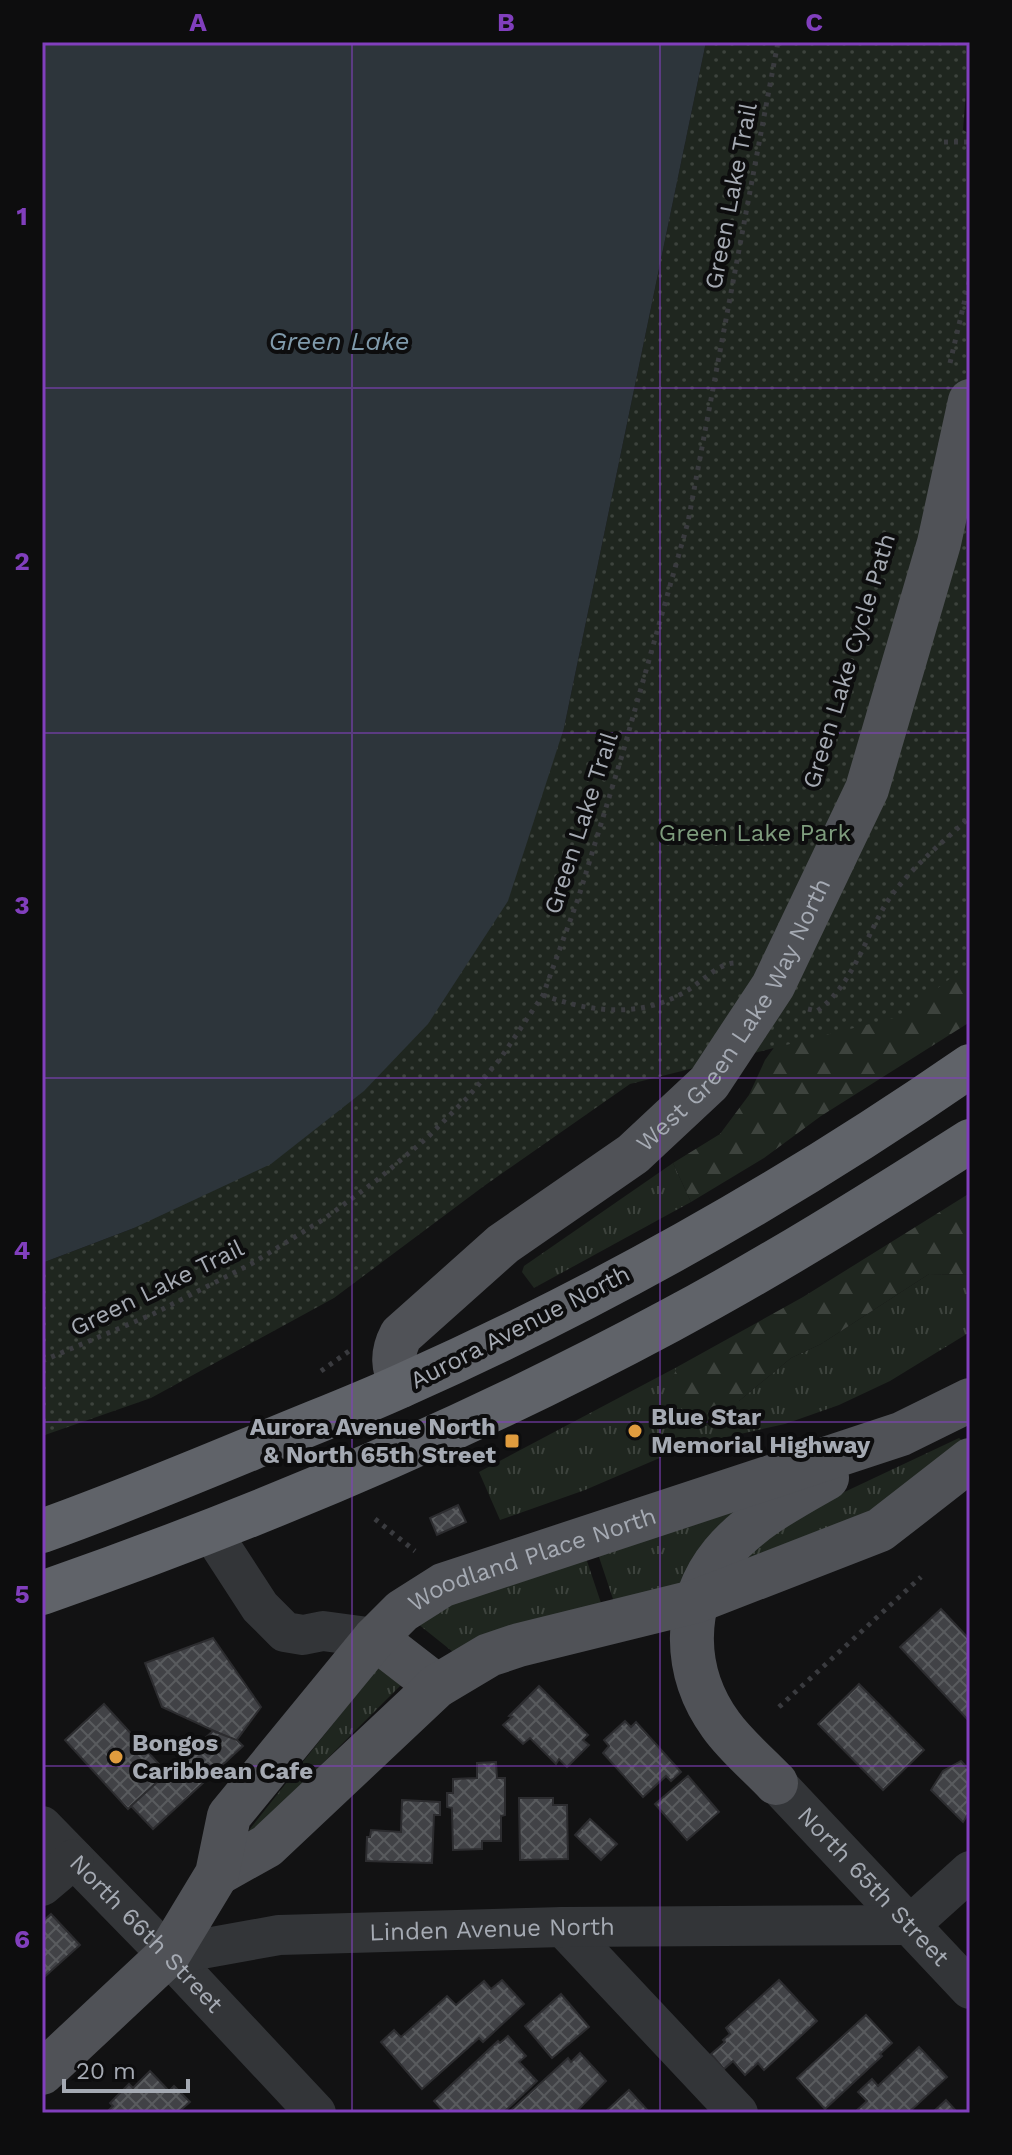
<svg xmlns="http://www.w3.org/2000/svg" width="1012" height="2155" font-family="'Work Sans',sans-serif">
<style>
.grass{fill:url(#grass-tufts)}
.forest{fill:url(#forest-firs)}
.park{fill:url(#park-dots)}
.water{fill:#2d353b}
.building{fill:url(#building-cross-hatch);stroke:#2c2c2f;stroke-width:2}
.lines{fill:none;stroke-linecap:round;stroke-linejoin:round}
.path{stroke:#3a3b3f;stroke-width:5;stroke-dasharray:4 6;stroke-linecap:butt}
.minor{stroke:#333538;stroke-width:40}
.major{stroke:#505257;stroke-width:44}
.highway{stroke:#606369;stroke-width:44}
.grid{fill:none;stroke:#813fbd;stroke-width:2;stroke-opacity:0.55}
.poi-dot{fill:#e09c3e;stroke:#0d0d0e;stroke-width:3}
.labels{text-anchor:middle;stroke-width:8;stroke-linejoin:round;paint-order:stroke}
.street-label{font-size:24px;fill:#a5aab3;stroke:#0d0d0e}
.park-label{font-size:24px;fill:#7e9c7d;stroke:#0d0d0e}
.poi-label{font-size:24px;font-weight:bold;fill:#a5aab3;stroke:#0d0d0e;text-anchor:start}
.water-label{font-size:26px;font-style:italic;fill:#7f9aab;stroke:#0d0d0e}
.neatline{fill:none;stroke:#813fbd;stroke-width:3}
.grid-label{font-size:26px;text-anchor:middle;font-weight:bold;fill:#813fbd}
</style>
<defs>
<pattern id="grass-tufts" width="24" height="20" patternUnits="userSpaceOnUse" patternTransform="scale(2)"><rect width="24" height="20" fill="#1f261f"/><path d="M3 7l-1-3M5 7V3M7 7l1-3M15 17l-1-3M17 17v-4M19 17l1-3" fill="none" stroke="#3d433d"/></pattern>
<pattern id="forest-firs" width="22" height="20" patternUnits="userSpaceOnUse" patternTransform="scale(2)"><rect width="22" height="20" fill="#1f261f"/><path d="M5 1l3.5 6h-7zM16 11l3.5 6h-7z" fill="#3d433d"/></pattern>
<pattern id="park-dots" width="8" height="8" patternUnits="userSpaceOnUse" patternTransform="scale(2)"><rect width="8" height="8" fill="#1f261f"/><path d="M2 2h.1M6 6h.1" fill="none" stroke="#3d433d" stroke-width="1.8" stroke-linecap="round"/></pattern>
<pattern id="building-cross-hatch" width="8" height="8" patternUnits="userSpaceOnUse" patternTransform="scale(2)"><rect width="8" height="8" fill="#414246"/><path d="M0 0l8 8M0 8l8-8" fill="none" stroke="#595b5e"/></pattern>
</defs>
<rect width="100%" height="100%" fill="#121213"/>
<g class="grass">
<polygon points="673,1163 691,1202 534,1288 522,1272 524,1266"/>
<polygon points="929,1274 970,1275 970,1332 890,1381 839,1405 785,1424 690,1445 585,1490 500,1520 479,1472 677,1367 669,1390 739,1401 791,1358 821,1344"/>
<polygon points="959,1438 963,1441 913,1490 773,1563 738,1558 758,1543 838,1495"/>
<polygon points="742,1500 682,1583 615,1605 597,1551"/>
<polygon points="585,1555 603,1609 453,1652 418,1624 452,1601"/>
<polygon points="378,1667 401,1685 253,1833 249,1830"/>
</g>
<g class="forest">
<polygon points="970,926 970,1022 821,1116 764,1158 691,1202 673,1163 720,1134 749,1095 765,1060 791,1024"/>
<polygon points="970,1193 970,1275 929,1274 821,1344 791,1358 739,1401 706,1414 682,1409 668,1390 677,1367 803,1297"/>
</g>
<polygon class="park" points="706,42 970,42 963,130 970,134 970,963 902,1016 630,1084 484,1186 334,1298 151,1398 42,1436 42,1263 134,1228 564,728"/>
<polygon class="water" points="42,42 706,42 564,728 508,901 428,1024 364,1091 271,1164 134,1228 42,1263"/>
<g class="building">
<polygon points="458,1505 466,1522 437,1535 430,1518"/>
<polygon points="941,1609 970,1640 969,1721 900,1647"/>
<polygon points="213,1638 261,1707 236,1741 162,1707 145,1663"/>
<polygon points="859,1684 924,1750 883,1790 818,1724"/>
<polygon points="539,1686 588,1735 583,1740 589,1745 567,1767 559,1759 556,1764 530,1738 523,1744 503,1725 512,1717 509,1716"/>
<polygon points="104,1704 167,1773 128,1809 65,1740"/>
<polygon points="625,1721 631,1727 636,1722 681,1772 671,1781 666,1776 643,1797 603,1753 609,1746 604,1740"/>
<polygon points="213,1731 237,1740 243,1746 153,1829 131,1806"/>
<polygon points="961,1761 970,1771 970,1811 963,1822 931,1790 943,1771"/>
<polygon points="496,1762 497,1778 505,1778 505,1815 501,1816 501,1841 482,1841 482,1849 453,1850 452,1808 447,1807 447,1793 453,1793 453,1779 477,1778 477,1763"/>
<polygon points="688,1776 719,1812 687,1840 655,1804"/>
<polygon points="519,1798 553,1798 553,1805 567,1805 568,1859 520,1860"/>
<polygon points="402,1800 440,1802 440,1815 434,1815 432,1863 366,1861 367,1837 370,1837 371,1830 401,1832"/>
<polygon points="590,1819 617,1844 601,1860 575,1835"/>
<polygon points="51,1914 80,1945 42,1979 42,1922"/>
<polygon points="502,1980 524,2004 483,2042 479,2038 422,2089 381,2042 394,2030 401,2037 447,1996 456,2005 484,1981 491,1989"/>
<polygon points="779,1980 817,2021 764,2070 758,2063 745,2075 733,2061 724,2069 711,2054 725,2042 723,2040 730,2034 726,2028"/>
<polygon points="561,1994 589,2027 552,2058 525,2026"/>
<polygon points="866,2015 892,2043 880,2054 882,2056 825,2109 797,2078"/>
<polygon points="508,2036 526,2056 519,2062 537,2081 503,2113 445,2113 434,2101 498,2041 500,2043"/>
<polygon points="919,2047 947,2077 908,2113 854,2113 867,2101 858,2092 872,2079 878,2086"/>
<polygon points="580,2053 606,2081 575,2113 508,2113 568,2058 571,2062"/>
<polygon points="150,2071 169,2091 174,2086 190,2102 177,2113 106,2113 113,2106 110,2103 129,2084 133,2088"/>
<polygon points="629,2090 650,2113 604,2113"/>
<polygon points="946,2100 958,2113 932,2113"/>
</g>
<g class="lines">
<g class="path">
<polyline points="944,142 970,142"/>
<polyline points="950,363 970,278"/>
<path d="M543,995C592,1013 645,1019 691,988C705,979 721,961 739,963"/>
<path d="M808,1009L817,1011C852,986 865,938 887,902C908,870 942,843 970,817"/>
<polyline points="42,1361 153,1314 251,1264 324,1219 377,1180 428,1137 468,1097 500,1059 543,995 578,899 623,752 688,522 778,42"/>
<polyline points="321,1371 352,1349"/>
<polyline points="375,1519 415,1551"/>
<polyline points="779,1707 921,1577"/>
</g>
<g class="minor">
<polyline points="210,1530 260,1607 285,1632 303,1635 323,1631 375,1638"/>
<path id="s1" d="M776,1783L970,1989"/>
<path id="s2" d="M42,1826L168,1955L316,2113"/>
<polyline points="42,1886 74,1859"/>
<polyline points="563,1927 738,2113"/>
<path id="s3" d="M168,1955L279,1935L563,1927L910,1925L970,1871"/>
</g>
<g class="major">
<path id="s4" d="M401,1386C393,1367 391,1354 401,1335L503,1244L633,1154L709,1083L773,986L867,789L939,543L970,401"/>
<polyline points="375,1638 437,1686"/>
<path d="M776,1783C758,1764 736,1746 721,1725C683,1673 681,1604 722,1554C750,1520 790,1499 827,1478"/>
<polyline points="217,1874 267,1846 437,1686 489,1655 519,1645 697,1601 880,1530 970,1460"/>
<path id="s5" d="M42,2073L168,1955L217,1874L229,1816L375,1638L402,1611L443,1585L901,1434L970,1400"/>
</g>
<g class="highway">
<path d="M42,1531C118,1504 192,1473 267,1442C312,1423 357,1406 401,1386C599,1298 792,1189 970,1066"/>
<path d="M42,1593C257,1518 468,1429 669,1321C772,1266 871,1204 970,1141"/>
</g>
</g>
<path class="grid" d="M352,42V2113M660,42V2113M42,388H970M42,733H970M42,1078H970M42,1422H970M42,1766H970"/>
<g class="poi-dot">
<circle cx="635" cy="1431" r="8"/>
<rect x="504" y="1433" width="16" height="16" rx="4"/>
<circle cx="116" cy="1757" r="8"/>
</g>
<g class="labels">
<g class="street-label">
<text transform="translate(731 196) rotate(-79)" y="8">Green Lake Trail</text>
<text transform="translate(849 661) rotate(-73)" y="8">Green Lake Cycle Path</text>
<text transform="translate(581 823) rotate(-72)" y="8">Green Lake Trail</text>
<text dy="8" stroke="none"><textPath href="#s4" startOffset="522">West Green Lake Way North</textPath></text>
<text transform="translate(157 1288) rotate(-26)" y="8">Green Lake Trail</text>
<text transform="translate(520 1327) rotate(-27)" y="8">Aurora Avenue North</text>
<text dy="8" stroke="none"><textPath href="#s5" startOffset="736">Woodland Place North</textPath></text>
<text dy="8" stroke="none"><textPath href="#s1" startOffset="142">North 65th Street</textPath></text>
<text dy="8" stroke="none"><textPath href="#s3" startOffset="326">Linden Avenue North</textPath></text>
<text dy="8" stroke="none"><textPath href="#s2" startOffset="150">North 66th Street</textPath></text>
</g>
<g class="park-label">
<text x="755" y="841">Green Lake Park</text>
</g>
<g class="poi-label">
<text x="651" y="1425">Blue Star<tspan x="651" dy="28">Memorial Highway</tspan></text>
<text x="496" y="1435" text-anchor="end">Aurora Avenue North<tspan x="496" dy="28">&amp; North 65th Street</tspan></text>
<text x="132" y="1751">Bongos<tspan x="132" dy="28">Caribbean Cafe</tspan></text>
</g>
<g class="water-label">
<text x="339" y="350">Green Lake</text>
</g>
</g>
<rect width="1012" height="2155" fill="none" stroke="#0d0d0e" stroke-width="88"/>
<path d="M64 2079v12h124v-12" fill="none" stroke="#a5aab3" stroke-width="4"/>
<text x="76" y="2079" font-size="24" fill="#a5aab3" stroke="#0d0d0e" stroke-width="6" paint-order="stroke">20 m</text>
<rect x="44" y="44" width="924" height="2067" class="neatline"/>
<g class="grid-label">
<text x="198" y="31">A</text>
<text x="506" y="31">B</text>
<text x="814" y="31">C</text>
<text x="22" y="225">1</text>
<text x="22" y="570">2</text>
<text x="22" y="914">3</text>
<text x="22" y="1259">4</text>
<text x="22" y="1603">5</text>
<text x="22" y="1948">6</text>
</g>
</svg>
